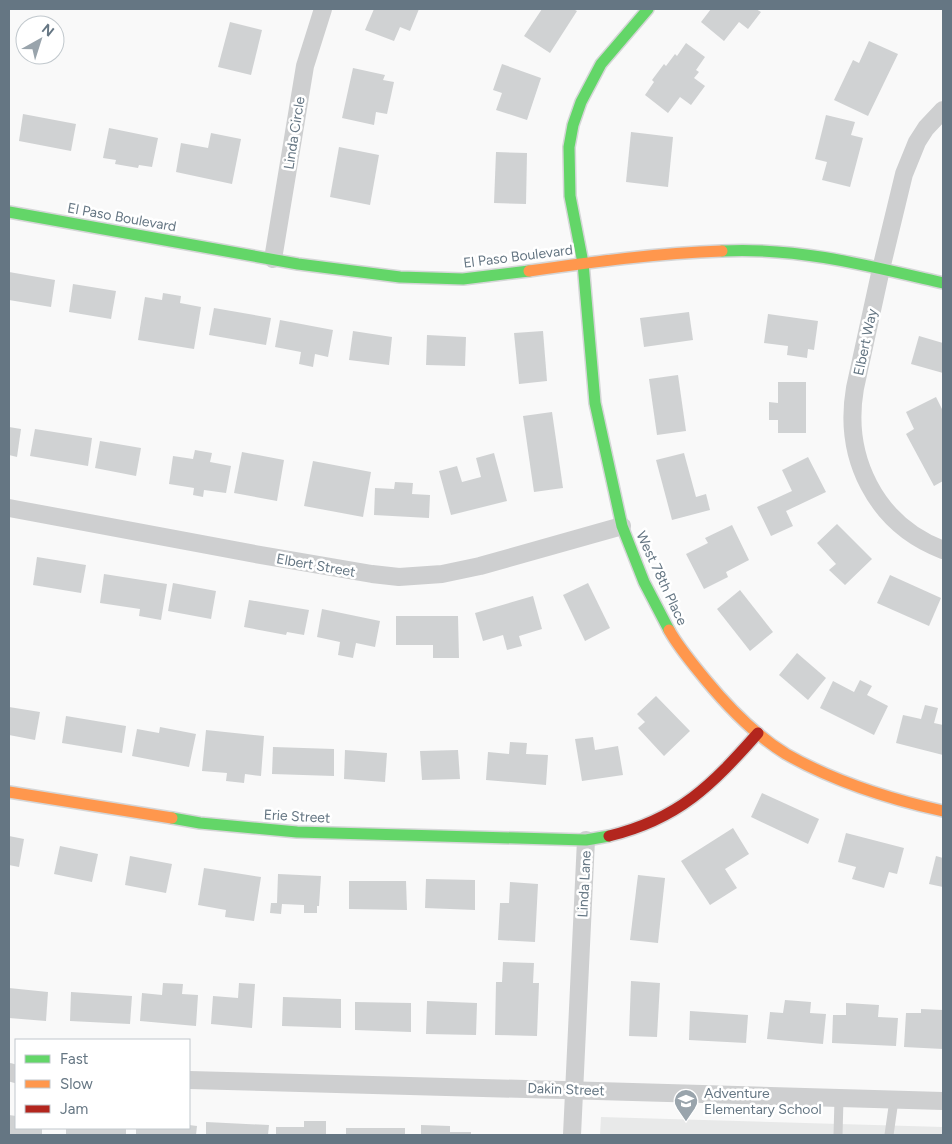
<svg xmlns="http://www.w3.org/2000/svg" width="952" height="1144" font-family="Figtree,sans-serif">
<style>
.built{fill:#e8e9e9}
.building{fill:#d0d2d3}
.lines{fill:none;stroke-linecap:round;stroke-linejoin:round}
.fast-casing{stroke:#d5d6d7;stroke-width:14}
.slow-casing{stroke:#d5d6d7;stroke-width:14}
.jam-casing{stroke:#d5d6d7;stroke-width:14}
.lane{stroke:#cecfd0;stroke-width:9}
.street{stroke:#cecfd0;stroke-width:18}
.fast{stroke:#63d668;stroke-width:11}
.slow{stroke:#ff974d;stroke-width:11}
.jam{stroke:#b3261e;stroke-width:11}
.labels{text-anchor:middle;stroke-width:5;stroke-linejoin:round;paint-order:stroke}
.street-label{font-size:14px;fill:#657683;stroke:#fff}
.poi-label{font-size:14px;fill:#657683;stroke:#fff;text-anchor:start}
</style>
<rect width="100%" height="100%" fill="#f9f9f9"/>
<polygon class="built" points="601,1117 943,1127 943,1135 600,1135"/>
<g class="building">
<polygon points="374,9 419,9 410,31 400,27 394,41 365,30"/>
<polygon points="542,9 573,9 577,11 550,53 524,36"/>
<polygon points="711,9 756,9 761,12 748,29 739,22 724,41 701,22"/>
<polygon points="230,22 262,30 251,75 218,67"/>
<polygon points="869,41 898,54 868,116 834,100 853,60 859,63"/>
<polygon points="686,43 705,57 696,70 699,72 694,78 705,86 691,105 680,97 668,113 645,95 654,82 652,80 664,64 666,66 675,54 677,56"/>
<polygon points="502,64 541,78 527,120 496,110 502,93 493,90"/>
<polygon points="353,68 385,75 383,80 394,82 387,114 376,112 374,125 342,118"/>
<polygon points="23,114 76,124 71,151 19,141"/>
<polygon points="826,115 855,122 851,135 863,138 850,187 822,180 827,162 815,159"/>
<polygon points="109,128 158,138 152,167 139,165 138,168 115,164 116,160 103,158"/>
<polygon points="631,132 673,137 668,187 626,182"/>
<polygon points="211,133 241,139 232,184 176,172 181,143 208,148"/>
<polygon points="339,147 379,155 370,205 330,197"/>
<polygon points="496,152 527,153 526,204 494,203"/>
<polygon points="9,272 55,280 51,307 9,300"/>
<polygon points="73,284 116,291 111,319 69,312"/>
<polygon points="163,293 181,296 180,303 201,307 194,349 138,340 145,297 162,300"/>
<polygon points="214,308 271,318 266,345 209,335"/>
<polygon points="689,312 693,340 644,347 640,318"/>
<polygon points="768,314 818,321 814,350 808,349 807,358 787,355 788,346 764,343"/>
<polygon points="280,320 333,330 328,357 315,354 313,367 299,364 301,352 275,347"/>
<polygon points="353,331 392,337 389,365 349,360"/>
<polygon points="543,331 547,381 519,384 514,333"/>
<polygon points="427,335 466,337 465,366 426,365"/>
<polygon points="919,336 943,343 943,373 911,364"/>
<polygon points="678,375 686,431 657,435 649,379"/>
<polygon points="778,382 806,382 806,433 778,433 778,420 769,420 769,402 778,403"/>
<polygon points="936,397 943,411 943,481 934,486 906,434 914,429 906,412"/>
<polygon points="552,412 563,488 534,492 523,416"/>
<polygon points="9,427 21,429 17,457 9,455"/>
<polygon points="35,429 92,438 88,466 30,456"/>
<polygon points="100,441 141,448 136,476 95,468"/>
<polygon points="195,450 212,453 210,462 231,466 226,493 204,490 203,497 193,495 194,488 169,484 173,456 193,459"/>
<polygon points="242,452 284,460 277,501 234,493"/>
<polygon points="494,453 507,501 451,515 439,471 457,466 462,482 481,477 476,458"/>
<polygon points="684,453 696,497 706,494 710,510 672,520 656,460"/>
<polygon points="808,457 826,492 786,511 793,526 771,536 757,507 792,491 782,470"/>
<polygon points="313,461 371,472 363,517 304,506"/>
<polygon points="395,482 413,483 412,494 430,495 429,518 374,515 375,488 394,489"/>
<polygon points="837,524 872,559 845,585 829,570 836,564 817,543"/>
<polygon points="732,525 749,560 726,572 728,577 704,589 686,554 708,543 705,538"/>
<polygon points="37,557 86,565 81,593 33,585"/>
<polygon points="104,574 167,584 161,620 139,616 140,609 100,603"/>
<polygon points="890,575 941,598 929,626 877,603"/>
<polygon points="173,583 216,591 211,619 168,611"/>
<polygon points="588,583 610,628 585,641 563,595"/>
<polygon points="740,590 773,632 750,651 717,609"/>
<polygon points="533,596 542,629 519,636 522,646 507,650 503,635 483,641 475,613"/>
<polygon points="249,600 309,610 304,635 287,632 286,635 244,627"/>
<polygon points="322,609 380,621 375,647 356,643 353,658 338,655 340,642 317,637"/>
<polygon points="396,616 458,616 459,658 433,658 433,645 396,645"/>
<polygon points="797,653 826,678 808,700 779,675"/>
<polygon points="860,680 872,686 867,695 888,706 874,735 820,708 833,681 854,692"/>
<polygon points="656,696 690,731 664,756 638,728 645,722 637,714"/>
<polygon points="925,705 938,708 934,723 943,725 943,755 896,743 903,715 921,719"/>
<polygon points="9,707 40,712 35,740 9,735"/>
<polygon points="66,716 126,726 122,753 62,743"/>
<polygon points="160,727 196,734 189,767 132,756 137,729 159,733"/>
<polygon points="206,730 264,736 261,776 245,774 244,783 226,781 227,773 202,771"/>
<polygon points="593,737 595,750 618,746 623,775 582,781 575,739"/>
<polygon points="510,742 527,743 526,754 548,755 546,785 486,780 488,752 509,754"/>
<polygon points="273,747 334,749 334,776 272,774"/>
<polygon points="345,750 387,753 385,782 344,779"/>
<polygon points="458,750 460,779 422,780 420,751"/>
<polygon points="762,793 819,819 808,844 751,817"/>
<polygon points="733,828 749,854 725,869 737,888 710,905 681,861"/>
<polygon points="846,833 904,848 897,874 889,872 884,888 852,879 856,867 838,862"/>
<polygon points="9,836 24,839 19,867 9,865"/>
<polygon points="60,846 98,854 92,882 54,874"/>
<polygon points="130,856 172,864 166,893 125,885"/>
<polygon points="936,856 943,858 943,887 929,884"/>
<polygon points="204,868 261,877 254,921 225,917 226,910 198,905"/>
<polygon points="278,874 321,876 319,906 317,906 317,913 304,913 304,905 282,904 281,914 270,913 271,903 277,903"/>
<polygon points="638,875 665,878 658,943 630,940"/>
<polygon points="426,879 475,880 475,910 425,908"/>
<polygon points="349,881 406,881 407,910 349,909"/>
<polygon points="510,882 538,884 535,942 498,940 500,903 509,903"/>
<polygon points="503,962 534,963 533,983 539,983 537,1036 495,1035 496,982 502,982"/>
<polygon points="631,981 660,983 657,1037 629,1036"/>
<polygon points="163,983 183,984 182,994 198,995 196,1026 140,1021 142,993 162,995"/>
<polygon points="239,983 255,984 252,1028 211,1024 213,996 238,998"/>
<polygon points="9,988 48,992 46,1021 9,1018"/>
<polygon points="71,992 132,996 130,1024 70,1021"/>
<polygon points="283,997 341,999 341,1028 282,1026"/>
<polygon points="785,1000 811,1002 810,1013 826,1014 823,1044 767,1039 770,1012 783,1013"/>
<polygon points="427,1001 477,1003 476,1035 426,1034"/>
<polygon points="355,1002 411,1003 411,1032 355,1030"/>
<polygon points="846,1003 879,1005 878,1017 898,1018 896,1046 832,1043 833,1015 846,1015"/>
<polygon points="921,1009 943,1010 943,1049 904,1047 906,1013 921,1013"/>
<polygon points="690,1011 748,1015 746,1043 689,1040"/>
<polygon points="9,1115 16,1116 16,1128 42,1128 42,1135 9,1135"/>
<polygon points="304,1121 326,1121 326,1135 276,1135 276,1127 304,1127"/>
<polygon points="206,1122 269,1125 268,1135 206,1135"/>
<polygon points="189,1125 197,1126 196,1135 136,1135 136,1128 189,1128"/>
<polygon points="421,1125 450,1126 450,1132 471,1132 471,1135 421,1135"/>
<rect x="66" y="1128" width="60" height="7"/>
<rect x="346" y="1128" width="59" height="7"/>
</g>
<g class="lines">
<g class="fast-casing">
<g id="fast">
<polyline points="648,9 601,64 581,102 573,125 569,147 570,196 583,263 595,403 622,526 644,582 669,630"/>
<polyline points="9,212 298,264 400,277 463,279 529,271"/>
<path d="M722,251C798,247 870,266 943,283"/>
<polyline points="172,818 200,823 297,832 586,840 609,836"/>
</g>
</g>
<g class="slow-casing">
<g id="slow">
<path d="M529,271C593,262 658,253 722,251"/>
<path d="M669,630C679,648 692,663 705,679C728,707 755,735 786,754C835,782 889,799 943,811"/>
<polyline points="9,792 172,818"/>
</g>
</g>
<g class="jam-casing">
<path id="jam" d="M609,836C679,819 712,785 758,733"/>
</g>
<g class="lane">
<polyline points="838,1135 839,1099"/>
<polyline points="889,1135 894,1100"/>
</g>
<g class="street">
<path d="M943,110L926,128L917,142L904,174L881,269L855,388C843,457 875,524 943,550"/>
<polyline points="273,259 305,66 323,9"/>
<polyline points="9,508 255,554 372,574 399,577 442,574 480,566 622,526"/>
<polyline points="9,1072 16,1074"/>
<path d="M189,1080C440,1086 692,1094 943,1101"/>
<polyline points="572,1135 586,840"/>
</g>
<use href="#fast" class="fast"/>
<use href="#slow" class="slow"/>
<use href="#jam" class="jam"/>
</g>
<defs>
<g id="school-pin" transform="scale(1.25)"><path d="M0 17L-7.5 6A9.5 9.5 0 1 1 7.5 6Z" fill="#99a4ac" stroke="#fff"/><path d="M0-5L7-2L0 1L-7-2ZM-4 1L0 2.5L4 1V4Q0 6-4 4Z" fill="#fff"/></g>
</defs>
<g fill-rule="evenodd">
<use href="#school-pin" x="686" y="1101"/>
</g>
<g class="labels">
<g class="street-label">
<text transform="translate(294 133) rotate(-81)" y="5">Linda Circle</text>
<text transform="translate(122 217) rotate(10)" y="5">El Paso Boulevard</text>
<text transform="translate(518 256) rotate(-7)" y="5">El Paso Boulevard</text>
<text transform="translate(865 342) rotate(-78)" y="5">Elbert Way</text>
<text transform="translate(316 565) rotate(10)" y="5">Elbert Street</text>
<text transform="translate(662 578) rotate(65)" y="5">West 78th Place</text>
<text transform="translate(297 816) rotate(3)" y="5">Erie Street</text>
<text transform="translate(584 884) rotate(-87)" y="5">Linda Lane</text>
<text transform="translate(566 1089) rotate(2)" y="5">Dakin Street</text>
</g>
<g class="poi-label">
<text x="704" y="1098">Adventure<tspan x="704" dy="16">Elementary School</tspan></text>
</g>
</g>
<rect width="952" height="1144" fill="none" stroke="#657683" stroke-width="20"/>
<rect x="15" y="1039" width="175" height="90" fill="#ffffff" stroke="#c1c8cd"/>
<rect x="25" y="1055" width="25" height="8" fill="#63d668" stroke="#c1c8cd"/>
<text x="60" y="1064" font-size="15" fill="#657683">Fast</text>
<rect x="25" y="1080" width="25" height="8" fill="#ff974d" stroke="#c1c8cd"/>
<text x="60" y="1089" font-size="15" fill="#657683">Slow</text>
<rect x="25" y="1105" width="25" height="8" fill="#b3261e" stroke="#c1c8cd"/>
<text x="60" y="1114" font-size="15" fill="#657683">Jam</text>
<g transform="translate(40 40) rotate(39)"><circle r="24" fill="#ffffff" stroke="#c1c8cd"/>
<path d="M0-4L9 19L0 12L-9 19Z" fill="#99a4ac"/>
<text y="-8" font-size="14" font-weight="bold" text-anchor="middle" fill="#657683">N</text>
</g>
</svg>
